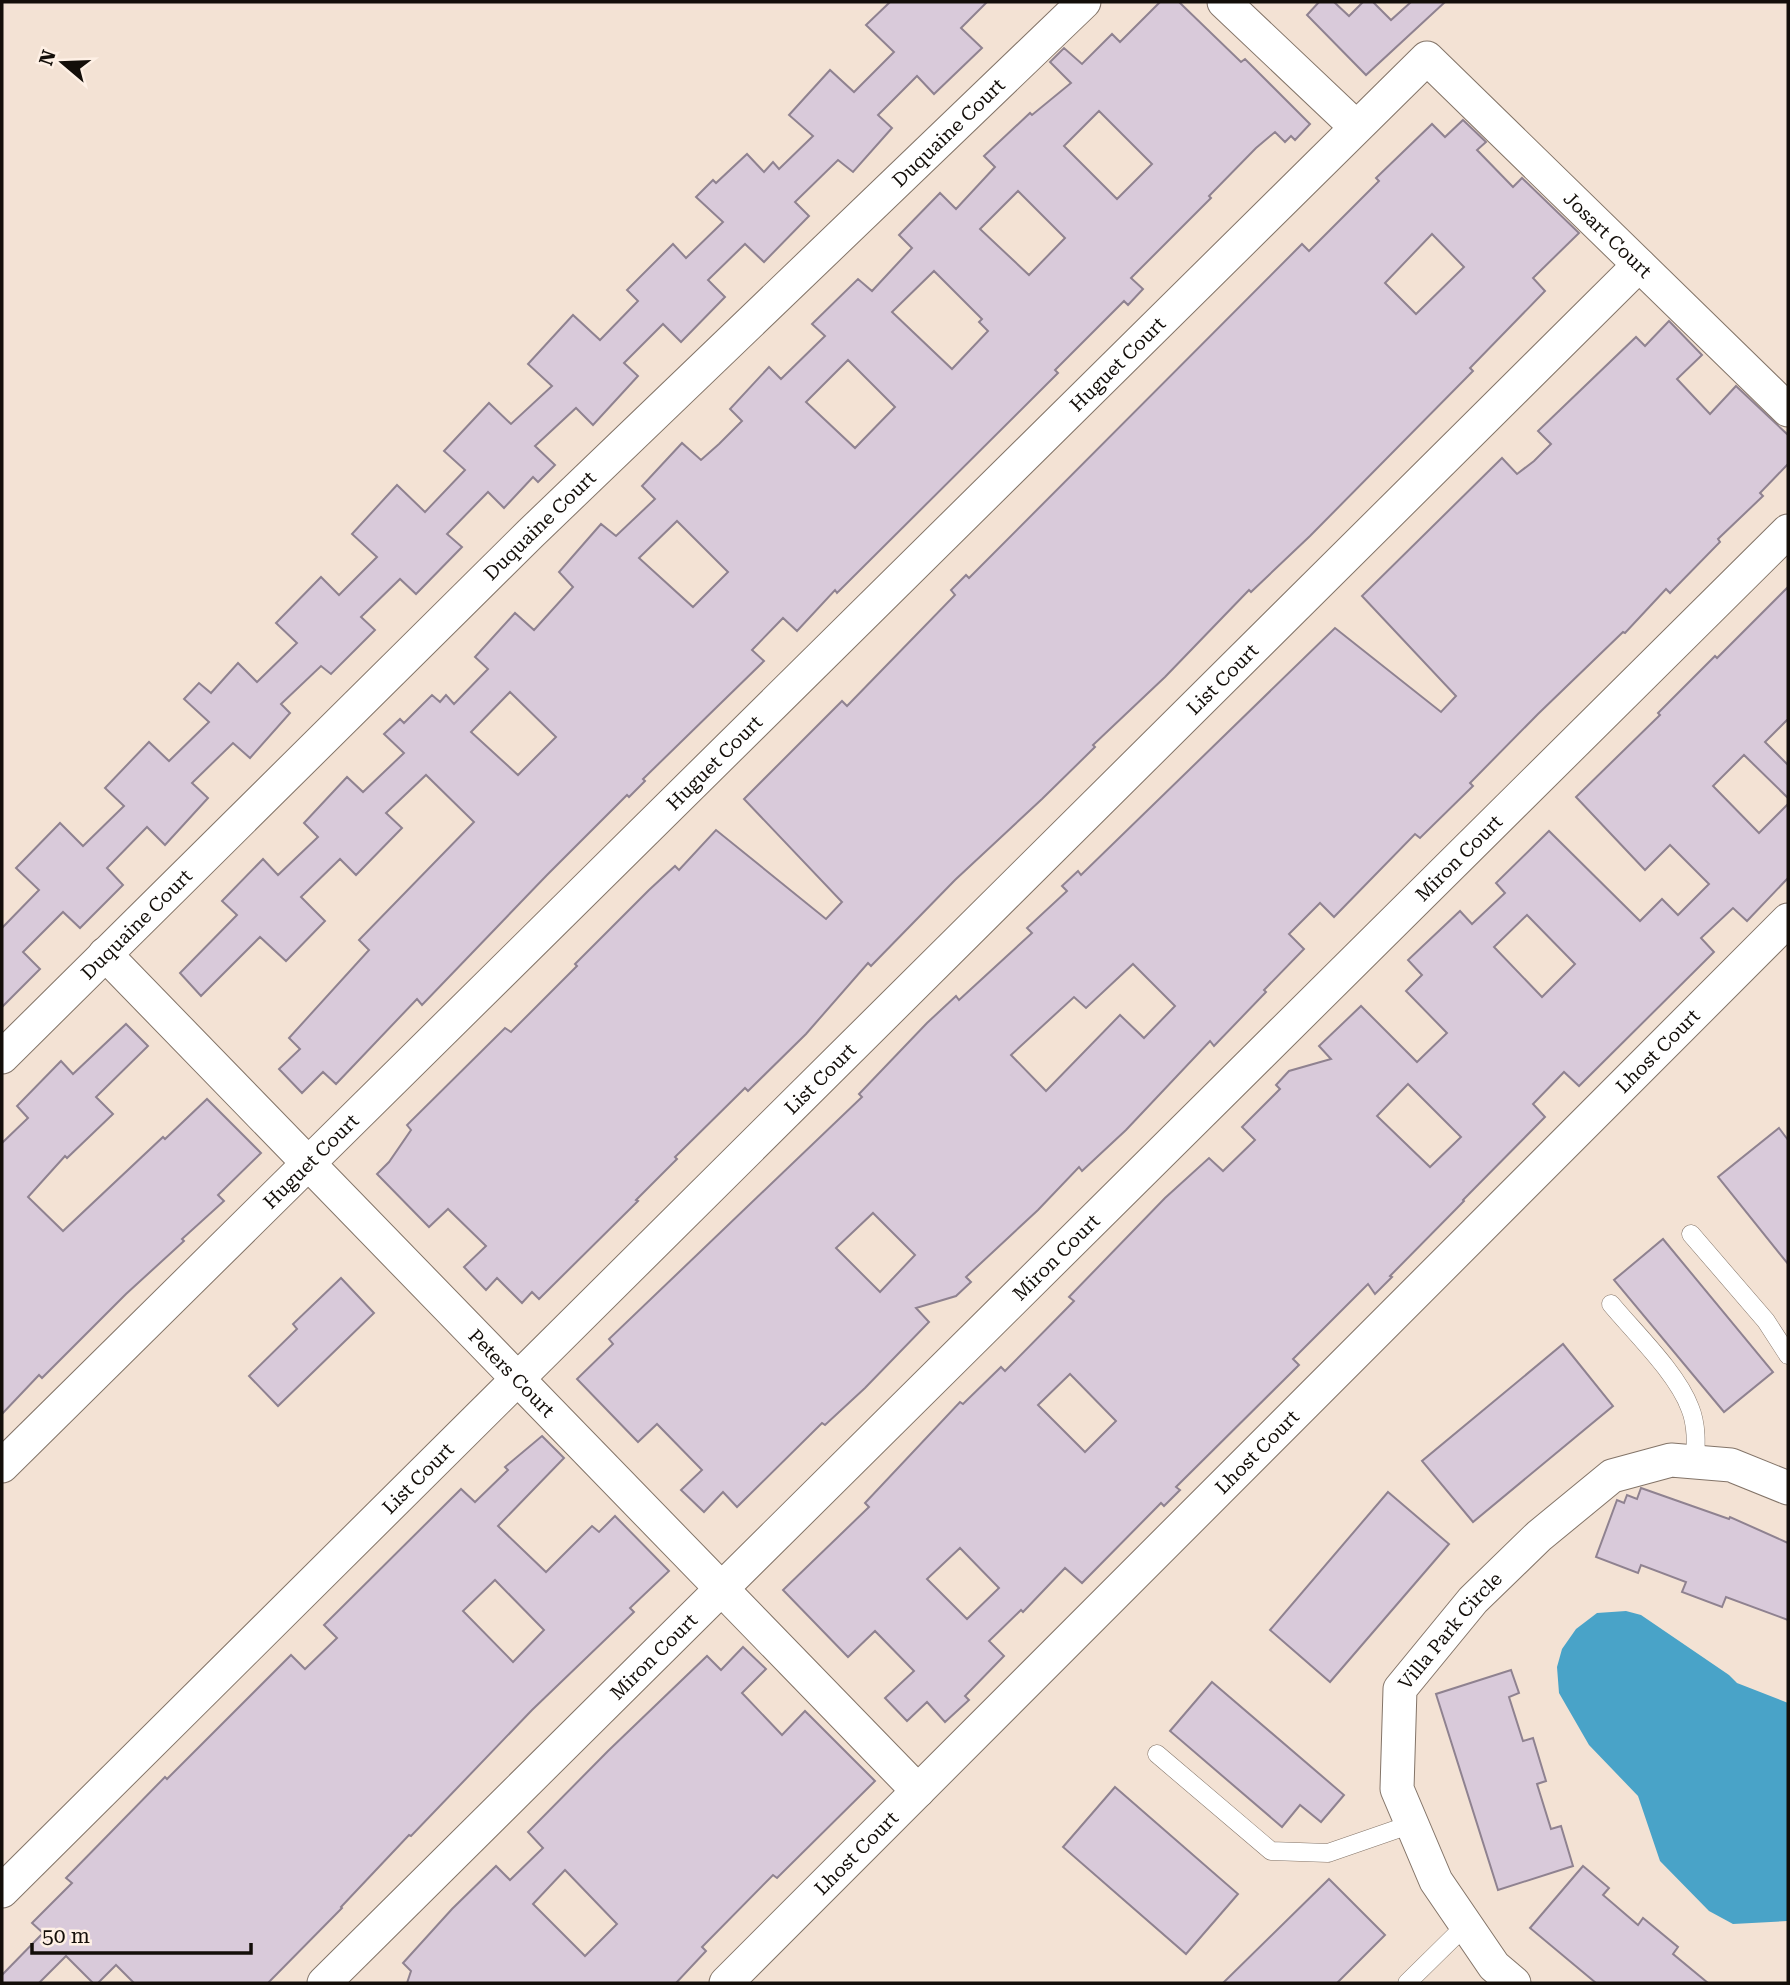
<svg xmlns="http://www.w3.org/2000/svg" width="1790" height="1985" font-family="'Roboto Serif',serif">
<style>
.water{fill:#49a3c8}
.building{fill:#d9cada;stroke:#8f8290;stroke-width:2;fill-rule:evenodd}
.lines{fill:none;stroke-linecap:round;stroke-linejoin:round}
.lane-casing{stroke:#837468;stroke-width:19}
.street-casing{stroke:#837468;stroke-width:35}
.lane{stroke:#fff;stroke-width:18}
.street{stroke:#fff;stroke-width:33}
.labels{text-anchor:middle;stroke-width:7;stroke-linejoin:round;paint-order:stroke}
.street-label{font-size:19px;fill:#130e09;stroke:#fef0e5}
</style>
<rect width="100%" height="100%" fill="#f3e2d4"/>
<polygon class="water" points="1626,1611 1641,1615 1729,1675 1737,1683 1788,1703 1787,1921 1733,1924 1709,1911 1660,1861 1638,1796 1589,1745 1559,1693 1557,1667 1562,1649 1576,1629 1597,1613"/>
<g class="building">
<polygon points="890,2 987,2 961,28 982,48 934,94 917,76 878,115 892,128 853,172 838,160 795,202 809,216 764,262 745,244 708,280 725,297 681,342 663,324 624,363 638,376 593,425 576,408 535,446 555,465 538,482 533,477 504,508 488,492 447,534 462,547 416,594 400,579 361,617 375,630 331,674 321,666 281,704 290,713 250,758 233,743 192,783 208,798 165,845 147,827 107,868 123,885 80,928 63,912 23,952 40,969 2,1007 2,928 39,890 16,868 60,823 83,846 124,806 105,788 149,742 169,761 209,722 184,699 199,683 211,693 238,663 257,682 297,643 276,623 321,577 339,595 377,557 352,534 397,485 425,512 465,470 444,451 489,403 511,424 552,386 528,364 573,315 600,340 638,301 627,290 673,244 686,258 723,222 696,197 713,180 716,183 747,154 764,172 773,162 779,169 813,136 789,115 830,70 854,92 894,52 866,25"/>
<path d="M1160,2H1179L1241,62L1245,59L1310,124L1295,140L1291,136L1285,142L1275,132L1256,148L1209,196L1211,198L1131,278L1143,289L1128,305L1124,301L1055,370L1058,373L837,593L835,590L797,631L783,618L752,650L764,661L643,779L645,781L629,797L627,795L547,875L422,1005L417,999L336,1084L323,1072L302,1093L279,1069L300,1049L289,1038L369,950L359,940L474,822L426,775L386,813L402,828L356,875L340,859L301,897L325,921L286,961L260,937L201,996L180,973L237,915L222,901L263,859L278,875L318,837L304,823L347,777L363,792L404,753L384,734L400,719L404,723L432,695L440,702L446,695L454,704L488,669L475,657L515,613L534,630L573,587L559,572L601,524L616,536L655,499L642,486L682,443L701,460L719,444L742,421L730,409L769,367L781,379L825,336L812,324L858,279L872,291L912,248L899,235L940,193L956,209L995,167L984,156L1030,113L1032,115L1071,83L1050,62L1064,48L1082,64L1112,34L1120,42ZM1099,111L1152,164L1117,199L1064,146ZM1018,191L1065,238L1029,275L980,229ZM934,271L982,319L979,322L988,331L952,369L892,312ZM848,360L895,407L855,448L806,402ZM677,521L728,572L693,607L639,558ZM510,692L556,737L518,775L471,732Z"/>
<polygon points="1319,2 1334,2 1349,16 1363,2 1373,2 1391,20 1411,2 1445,2 1366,75 1307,15"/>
<path d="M1463,120L1486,142L1477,150L1513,187L1522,178L1579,233L1533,278L1545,291L1470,368L1473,371L1310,536L1251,592L1249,590L1165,677L1093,745L1095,747L1042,799L955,880L871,966L868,963L806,1034L748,1091L745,1088L675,1157L677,1159L636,1200L638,1201L539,1299L532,1292L522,1303L497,1278L486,1290L464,1267L486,1246L448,1209L429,1227L377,1174L389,1162L411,1130L407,1125L505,1028L511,1032L577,966L575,964L649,890L675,866L679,870L716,830L826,919L842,902L744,799L842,701L847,706L955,595L951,590L966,575L969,578L1302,244L1309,251L1379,181L1376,178L1432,124L1445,137ZM1432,234L1464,267L1416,314L1385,283Z"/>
<path d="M1669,321L1702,355L1677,379L1710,414L1736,386L1788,435V464L1760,493L1763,496L1718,539L1720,542L1670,593L1666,589L1625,633L1623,632L1538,714L1470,783L1473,786L1420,838L1415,834L1334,917L1320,903L1289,934L1304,949L1264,990L1266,992L1214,1046L1210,1041L1126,1130L1082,1171L1079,1167L1038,1210L966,1277L971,1282L956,1296L916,1308L929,1322L865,1388L825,1425L822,1423L737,1507L723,1492L704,1512L681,1490L702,1470L657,1424L638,1442L577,1379L613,1344L609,1339L862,1097L859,1094L927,1023L956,996L959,1000L1032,933L1027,928L1067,891L1062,886L1078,871L1081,875L1335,628L1441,712L1456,696L1362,596L1502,458L1517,474L1534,461L1551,444L1538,431L1636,337L1645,346ZM1133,964L1175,1006L1144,1038L1120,1015L1046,1091L1011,1055L1074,997L1086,1008ZM873,1213L915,1255L880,1292L836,1248Z"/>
<path d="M1788,587V719L1765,742L1788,765V798L1744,755L1713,786L1759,833L1788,804V878L1747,921L1733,908L1701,938L1714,952L1579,1086L1564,1072L1533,1104L1545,1117L1463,1200L1464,1201L1390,1276L1392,1277L1375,1294L1368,1284L1293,1359L1299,1365L1176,1487L1180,1490L1164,1506L1161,1503L1082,1583L1065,1568L1023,1612L1021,1610L989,1641L1004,1656L965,1696L969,1700L945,1722L927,1702L907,1721L885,1698L914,1671L875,1631L848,1657L783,1590L869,1507L865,1503L960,1402L963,1404L1001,1367L1005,1371L1074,1301L1069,1297L1165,1198L1209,1158L1223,1171L1255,1140L1242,1127L1280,1089L1276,1085L1289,1071L1331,1059L1319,1046L1361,1006L1417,1062L1447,1033L1406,991L1422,975L1408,960L1460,911L1472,924L1505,893L1496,883L1549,831L1640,921L1662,899L1678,915L1709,884L1670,845L1645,870L1576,797L1660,715L1658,713L1715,656L1717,658ZM1527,915L1575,964L1542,997L1494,947ZM1408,1084L1461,1137L1430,1167L1377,1116ZM1070,1374L1116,1421L1085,1452L1038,1405ZM960,1548L999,1588L967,1619L927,1579Z"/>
<polygon points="126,1024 148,1046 96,1097 113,1114 67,1158 65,1156 28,1197 63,1231 163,1137 165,1139 207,1099 261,1153 218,1195 224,1201 182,1239 184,1241 126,1294 42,1378 39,1375 2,1414 2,1143 28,1118 17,1106 61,1061 73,1074"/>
<polygon points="1779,1128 1788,1140 1788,1264 1718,1177"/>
<polygon points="1663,1239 1773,1372 1724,1412 1614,1280"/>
<polygon points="341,1278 374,1313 278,1406 249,1376 297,1329 293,1324"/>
<polygon points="1563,1344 1613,1406 1473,1522 1422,1461"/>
<path d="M542,1436L564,1458L498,1526L546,1572L592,1526L599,1532L615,1516L669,1571L630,1608L634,1612L532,1710L411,1836L409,1835L341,1907L342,1908L268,1983H134L116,1965L98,1983H93L66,1956L39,1983H2V1975L43,1933L32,1923L72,1883L66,1878L165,1777L167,1779L291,1655L305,1669L337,1638L324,1625L461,1489L475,1502L508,1470L505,1467ZM495,1580L544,1630L513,1662L463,1611Z"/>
<polygon points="1641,1488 1729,1519 1730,1517 1788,1543 1788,1620 1726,1597 1722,1607 1682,1592 1686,1582 1641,1565 1638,1573 1596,1557 1617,1500 1624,1503 1627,1495 1637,1499"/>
<polygon points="1388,1492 1449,1544 1330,1682 1270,1630"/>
<path d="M743,1647L766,1669L742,1693L782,1735L805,1711L875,1781L777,1878L773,1875L702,1947L706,1951L676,1983H407L411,1971L403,1963L452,1909L496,1866L510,1880L543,1848L528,1832L608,1751L707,1656L721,1670ZM565,1870L617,1924L585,1956L533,1904Z"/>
<polygon points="1511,1670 1519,1693 1509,1697 1523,1741 1533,1738 1546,1781 1537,1784 1551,1829 1561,1826 1573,1866 1498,1890 1436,1694"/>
<polygon points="1212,1682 1344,1795 1321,1822 1300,1805 1282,1827 1170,1731"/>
<polygon points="1115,1787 1238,1894 1186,1954 1063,1847"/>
<polygon points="1583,1866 1609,1888 1603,1895 1638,1925 1643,1918 1678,1947 1673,1954 1708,1983 1596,1983 1530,1928"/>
<polygon points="1329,1879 1385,1935 1337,1983 1223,1983"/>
</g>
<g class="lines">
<g class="lane-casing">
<g id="lane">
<polyline points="1691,1234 1766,1321 1788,1355"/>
<path d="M1611,1304C1635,1333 1677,1373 1690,1408C1697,1425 1696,1444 1695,1462"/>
<polyline points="1157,1754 1271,1851 1328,1853 1412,1824"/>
<polyline points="1407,1983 1466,1925"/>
</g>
</g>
<g class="street-casing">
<g id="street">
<polyline points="1224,2 1356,127"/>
<path id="s1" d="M105,954L918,1791"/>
<path id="s2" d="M2,1057L530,534L1084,2"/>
<path id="s3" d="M2,1466L1427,58L1788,410"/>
<path id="s4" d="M2,1891L1639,265"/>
<path id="s5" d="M324,1983L1788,531"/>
<path id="s6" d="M726,1983L1788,920"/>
<path id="s7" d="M1514,1983L1494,1966L1436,1881L1397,1789L1400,1689L1473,1600L1539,1536L1612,1476L1671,1460L1731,1465L1788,1488"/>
</g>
</g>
<use href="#lane" class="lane"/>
<use href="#street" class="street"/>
</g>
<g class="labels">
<g class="street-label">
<text dy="7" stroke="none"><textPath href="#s2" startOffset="1323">Duquaine Court</textPath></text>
<text dy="7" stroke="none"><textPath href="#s3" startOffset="2256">Josart Court</textPath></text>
<text dy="7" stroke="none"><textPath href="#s3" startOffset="1568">Huguet Court</textPath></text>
<text dy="7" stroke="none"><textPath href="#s2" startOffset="756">Duquaine Court</textPath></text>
<text dy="7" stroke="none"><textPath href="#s4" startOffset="1720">List Court</textPath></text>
<text dy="7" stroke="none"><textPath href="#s3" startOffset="1001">Huguet Court</textPath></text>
<text dy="7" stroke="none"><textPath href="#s5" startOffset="1598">Miron Court</textPath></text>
<text dy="7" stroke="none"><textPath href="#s2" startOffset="189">Duquaine Court</textPath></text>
<text dy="7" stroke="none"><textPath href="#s6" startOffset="1318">Lhost Court</textPath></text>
<text dy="7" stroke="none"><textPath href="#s4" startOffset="1153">List Court</textPath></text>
<text dy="7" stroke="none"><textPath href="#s3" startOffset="434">Huguet Court</textPath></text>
<text dy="7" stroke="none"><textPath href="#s5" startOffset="1031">Miron Court</textPath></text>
<text dy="7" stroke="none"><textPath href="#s1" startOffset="584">Peters Court</textPath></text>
<text dy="7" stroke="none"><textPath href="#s6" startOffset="751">Lhost Court</textPath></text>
<text dy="7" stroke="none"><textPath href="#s4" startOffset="586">List Court</textPath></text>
<text dy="7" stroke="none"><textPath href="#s7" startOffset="406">Villa Park Circle</textPath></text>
<text dy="7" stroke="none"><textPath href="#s5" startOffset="464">Miron Court</textPath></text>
<text dy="7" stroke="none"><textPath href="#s6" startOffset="184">Lhost Court</textPath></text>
</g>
</g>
<rect width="1790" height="1985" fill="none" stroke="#130e09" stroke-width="7"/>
<g transform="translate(63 63) rotate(289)" stroke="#fef0e5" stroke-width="5" paint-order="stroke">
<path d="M0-5L12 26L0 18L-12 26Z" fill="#130e09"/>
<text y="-10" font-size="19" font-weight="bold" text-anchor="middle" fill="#130e09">N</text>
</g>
<path d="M32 1943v10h219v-10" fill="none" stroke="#130e09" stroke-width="3.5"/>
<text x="42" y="1943" font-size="21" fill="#130e09" stroke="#fef0e5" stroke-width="5" paint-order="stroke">50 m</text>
</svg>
